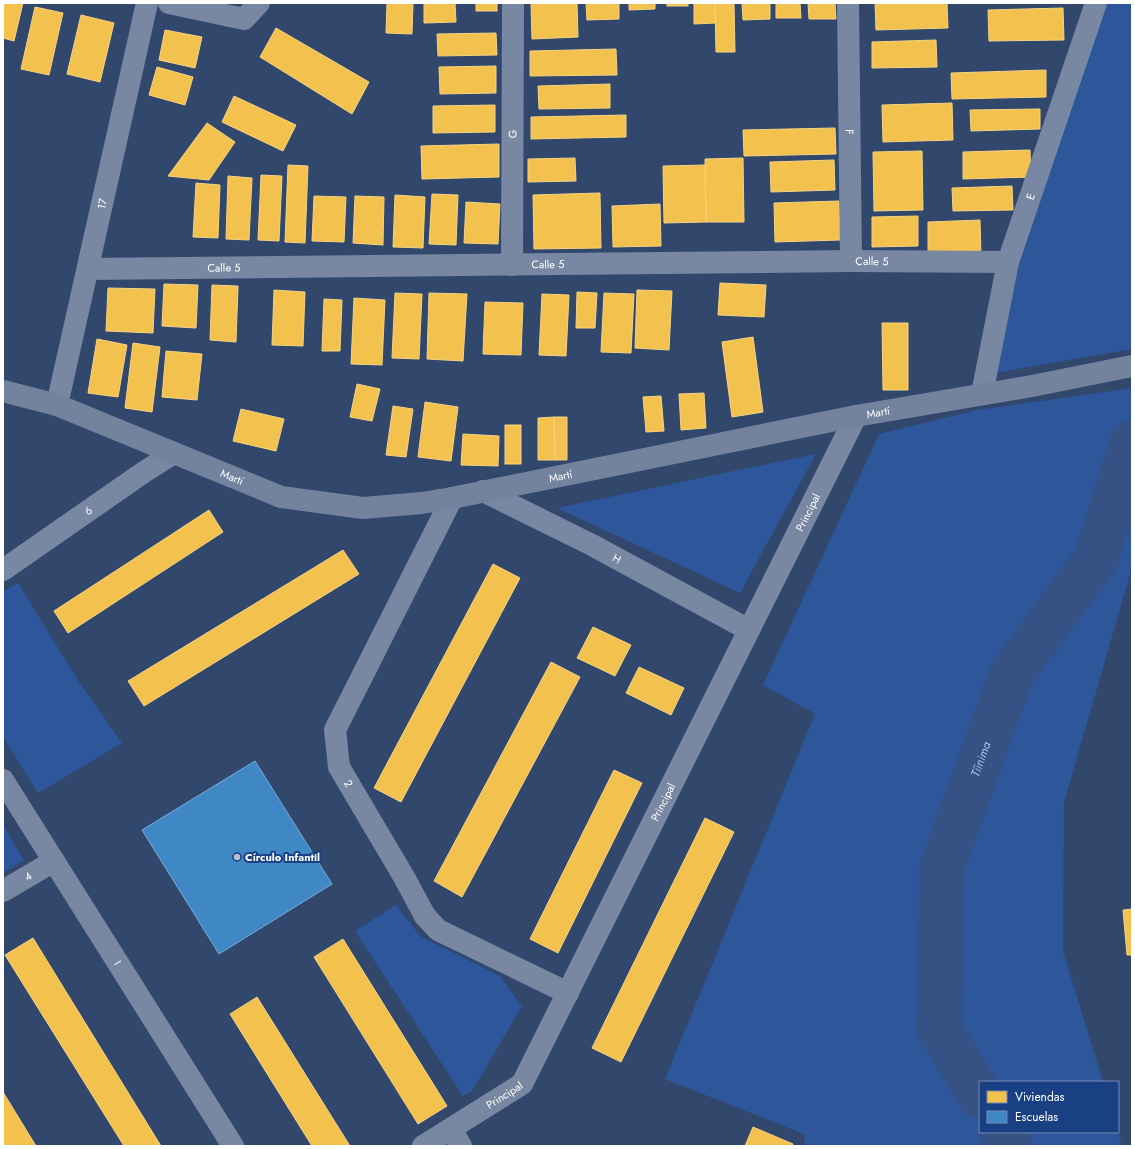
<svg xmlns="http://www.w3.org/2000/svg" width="1135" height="1149" font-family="Jost,sans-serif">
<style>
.green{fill:#2e569b}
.homes{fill:#f2c14e;stroke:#f6d483}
.schools{fill:#3f88c5;stroke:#79acd6}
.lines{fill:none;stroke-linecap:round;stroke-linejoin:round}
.river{stroke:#365183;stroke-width:45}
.street{stroke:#7888a2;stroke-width:22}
.secondary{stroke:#73839e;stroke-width:22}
.poi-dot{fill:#b7bfcc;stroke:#1a4084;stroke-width:1.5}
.labels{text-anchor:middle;stroke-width:4;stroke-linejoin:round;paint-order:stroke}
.street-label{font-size:11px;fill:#fff;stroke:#1a4084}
.poi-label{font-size:11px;font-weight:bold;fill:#fff;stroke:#1a4084;text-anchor:start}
.water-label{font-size:12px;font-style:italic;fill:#abc6f3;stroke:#1a4084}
</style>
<rect width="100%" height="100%" fill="#32476c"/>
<g class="green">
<polygon points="1096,3 1132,3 1132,349 989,374 1004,278"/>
<polygon points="1132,388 1132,567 1064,803 1063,951 1103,1082 980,1082 980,1132 1118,1132 1122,1146 805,1146 804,1134 665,1079 815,714 763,685 879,434 977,410"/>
<polygon points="816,454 740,593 557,508"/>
<polygon points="18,583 79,682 122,743 38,793 3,737 3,592"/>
<polygon points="3,825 24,860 3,873"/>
<polygon points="396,905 420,936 500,976 522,1006 472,1091 463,1096 355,931"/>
</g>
<g class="homes">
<polygon points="3,3 23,3 14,41 3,38"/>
<polygon points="387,3 413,3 412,34 386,33"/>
<polygon points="424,3 455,3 456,22 424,23"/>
<rect x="476" y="3" width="21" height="8"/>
<polygon points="531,3 577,3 578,37 532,39"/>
<polygon points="586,3 619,3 619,19 587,20"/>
<polygon points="629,3 655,3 655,9 629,10"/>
<rect x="667" y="3" width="21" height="3"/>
<polygon points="694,3 715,3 716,23 694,24"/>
<polygon points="715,3 734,3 735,52 716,52"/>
<polygon points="742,3 770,3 770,19 743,20"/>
<polygon points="776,3 800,3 801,18 776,18"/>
<polygon points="808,3 835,3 836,19 809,19"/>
<polygon points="875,3 947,3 948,28 876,30"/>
<polygon points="35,7 63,13 49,75 21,69"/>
<polygon points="1063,8 1064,40 989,41 988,10"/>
<polygon points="81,15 114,23 100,82 67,74"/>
<polygon points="276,28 369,82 352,114 260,57"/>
<polygon points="165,30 202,37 195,68 159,60"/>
<polygon points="496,33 497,55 438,56 437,34"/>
<polygon points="936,40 937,67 872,68 872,42"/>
<polygon points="616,49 617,75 530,76 530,51"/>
<polygon points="496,66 496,93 440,94 439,67"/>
<polygon points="157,67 193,77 185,105 149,95"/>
<polygon points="1046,70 1046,97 952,99 951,73"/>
<polygon points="610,84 610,108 539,109 538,86"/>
<polygon points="234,96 296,125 283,151 222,122"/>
<polygon points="952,103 953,140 883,142 882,105"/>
<polygon points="495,105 495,132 433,133 433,106"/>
<polygon points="1040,109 1040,129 971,131 970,110"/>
<polygon points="626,115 626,137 531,139 531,117"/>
<polygon points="207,123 235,142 209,180 168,176"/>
<polygon points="835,128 836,154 744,156 743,130"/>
<polygon points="499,144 499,177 422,179 421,146"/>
<polygon points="1030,150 1031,177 963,179 963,152"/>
<polygon points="922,151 923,210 874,211 873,152"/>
<polygon points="575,158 576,181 528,182 528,159"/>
<polygon points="743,158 744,222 706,222 705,159"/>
<polygon points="834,160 835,190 771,192 770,162"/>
<polygon points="288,165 308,166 305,243 285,242"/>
<polygon points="705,165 706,222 664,223 663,166"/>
<polygon points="261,175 282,176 279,241 258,240"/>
<polygon points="228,176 252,178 249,240 226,239"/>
<polygon points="196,183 220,185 218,238 193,237"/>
<polygon points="1012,186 1013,210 953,211 952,188"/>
<polygon points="600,193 601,248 534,249 533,195"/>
<polygon points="432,194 458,195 456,245 429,244"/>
<polygon points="395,195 425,197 423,248 393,247"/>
<polygon points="314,196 346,197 344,242 312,241"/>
<polygon points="355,196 384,197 383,245 353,243"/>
<polygon points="839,201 840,240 775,242 774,203"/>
<polygon points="466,202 500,204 498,244 464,243"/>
<polygon points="660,204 661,246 613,247 612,206"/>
<polygon points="918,216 918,246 872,247 872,217"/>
<polygon points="980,220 981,256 928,257 928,222"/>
<polygon points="720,283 766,285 764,317 718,315"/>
<polygon points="164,284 198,285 196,328 162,326"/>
<polygon points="212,285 238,286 236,342 210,340"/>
<polygon points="108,288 155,289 153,333 106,331"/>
<polygon points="274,290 305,292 303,346 272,345"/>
<polygon points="637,290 672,291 669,350 635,348"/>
<polygon points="577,292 597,293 595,328 576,328"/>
<polygon points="395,293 422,294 419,359 392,358"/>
<polygon points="429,293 467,294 463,361 427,359"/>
<polygon points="604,293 634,294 631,353 601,352"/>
<polygon points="542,294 569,295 566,356 539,355"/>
<polygon points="354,298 385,300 382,365 351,364"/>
<polygon points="324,299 342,300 340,351 322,351"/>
<polygon points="485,302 523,303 521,355 483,354"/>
<polygon points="882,323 908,323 908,390 883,390"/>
<polygon points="753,337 763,412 732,417 722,342"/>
<polygon points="97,339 127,345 118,397 88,393"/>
<polygon points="133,343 160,347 152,412 125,408"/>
<polygon points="166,351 202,354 197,400 162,397"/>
<polygon points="357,384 380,389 372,421 350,417"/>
<polygon points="704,393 706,428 681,430 679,394"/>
<polygon points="661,396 664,431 646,432 643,397"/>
<polygon points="425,402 458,407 451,461 418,457"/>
<polygon points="393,406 413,409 406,457 386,455"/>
<polygon points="241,409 284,419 276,451 233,441"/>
<polygon points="554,417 555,460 538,460 538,418"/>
<polygon points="554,417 567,417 567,460 555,460"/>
<rect x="505" y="425" width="16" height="39"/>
<polygon points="463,434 499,436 498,466 461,465"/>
<polygon points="209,510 223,532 68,633 54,611"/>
<polygon points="343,550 359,574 144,706 128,681"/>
<polygon points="493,564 520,578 401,802 374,788"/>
<polygon points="593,627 631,645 615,676 577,658"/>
<polygon points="551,662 580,677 462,897 434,881"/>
<polygon points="639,667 684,688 671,715 626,693"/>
<polygon points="614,770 642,783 558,953 530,939"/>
<polygon points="705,818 734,832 621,1062 592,1048"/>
<polygon points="1132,909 1132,955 1127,955 1123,910"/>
<polygon points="33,938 161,1146 124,1146 5,955"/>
<polygon points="343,939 447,1106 418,1124 314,957"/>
<polygon points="257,997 350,1146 312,1146 230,1014"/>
<polygon points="3,1092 36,1146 3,1146"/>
<polygon points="753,1127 793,1144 792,1146 745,1146"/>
</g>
<polygon class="schools" points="255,761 332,884 219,954 142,830"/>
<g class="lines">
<g class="river">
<path id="s1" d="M980,1096L939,1028L942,867L1012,673L1096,559L1132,443"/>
<polyline points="1002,1132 1010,1146"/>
</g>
<g class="street">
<polyline points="169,3 244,19 259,3"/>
<path id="s2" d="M848,3L851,261"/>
<path id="s3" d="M512,265L513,3"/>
<path id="s4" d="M88,269L851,261L1008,262"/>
<path id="s5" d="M982,394L1008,262L1096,3"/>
<path id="s6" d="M57,405L147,3"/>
<path id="s7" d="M483,491L592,545L749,630"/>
<path id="s8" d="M452,498L335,730L339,767L404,877L425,916L438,930L568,993"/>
<path id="s9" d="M3,570L144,472L174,453"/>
<path id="s10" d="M3,780L233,1146"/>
<path id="s11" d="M3,891L54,861"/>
<polyline points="451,1129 461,1146"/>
<path id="s12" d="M423,1146L522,1084L856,416"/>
</g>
<path class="secondary" id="s13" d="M3,391L57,405L281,497L363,508L422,503L452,498L856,416L1032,386L1132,366"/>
</g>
<circle class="poi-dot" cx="237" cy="857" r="4"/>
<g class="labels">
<g class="street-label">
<text dy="4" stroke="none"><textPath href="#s2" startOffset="129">F</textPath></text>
<text dy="4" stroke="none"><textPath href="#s3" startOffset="131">G</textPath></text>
<text dy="4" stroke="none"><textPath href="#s5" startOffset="204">E</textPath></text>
<text dy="4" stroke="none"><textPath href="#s6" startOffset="206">17</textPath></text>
<text dy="4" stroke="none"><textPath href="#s4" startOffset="784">Calle 5</textPath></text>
<text dy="4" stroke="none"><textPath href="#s4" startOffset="460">Calle 5</textPath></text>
<text dy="4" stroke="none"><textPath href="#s4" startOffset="136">Calle 5</textPath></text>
<text dy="4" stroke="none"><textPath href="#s13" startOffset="905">Martí</textPath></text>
<text dy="4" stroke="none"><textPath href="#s13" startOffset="581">Martí</textPath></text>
<text dy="4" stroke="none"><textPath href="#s13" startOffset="245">Martí</textPath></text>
<text dy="4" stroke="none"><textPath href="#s9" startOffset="104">6</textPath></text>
<text dy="4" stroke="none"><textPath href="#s12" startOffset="756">Principal</textPath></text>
<text dy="4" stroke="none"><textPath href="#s7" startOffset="150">H</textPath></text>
<text dy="4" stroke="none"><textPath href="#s8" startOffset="316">2</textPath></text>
<text dy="4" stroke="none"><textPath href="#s12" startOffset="432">Principal</textPath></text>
<text dy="4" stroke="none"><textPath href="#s11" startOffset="29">4</textPath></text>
<text dy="4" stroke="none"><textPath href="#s10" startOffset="216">I</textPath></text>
<text dy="4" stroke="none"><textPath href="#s12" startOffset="96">Principal</textPath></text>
</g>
<g class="poi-label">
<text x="245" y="861">Círculo Infantil</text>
</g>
<g class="water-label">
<text dy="4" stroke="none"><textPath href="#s1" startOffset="355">Tíinima</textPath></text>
</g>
</g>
<rect width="1135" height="1149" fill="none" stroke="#ffffff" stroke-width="8"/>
<rect x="979" y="1081" width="140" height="52" fill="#1a4084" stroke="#768cb5"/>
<rect x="987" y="1091" width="20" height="12" fill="#f2c14e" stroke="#768cb5"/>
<text x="1015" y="1101" font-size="12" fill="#ffffff">Viviendas</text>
<rect x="987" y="1111" width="20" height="12" fill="#3f88c5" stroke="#768cb5"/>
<text x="1015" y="1121" font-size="12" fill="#ffffff">Escuelas</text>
</svg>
